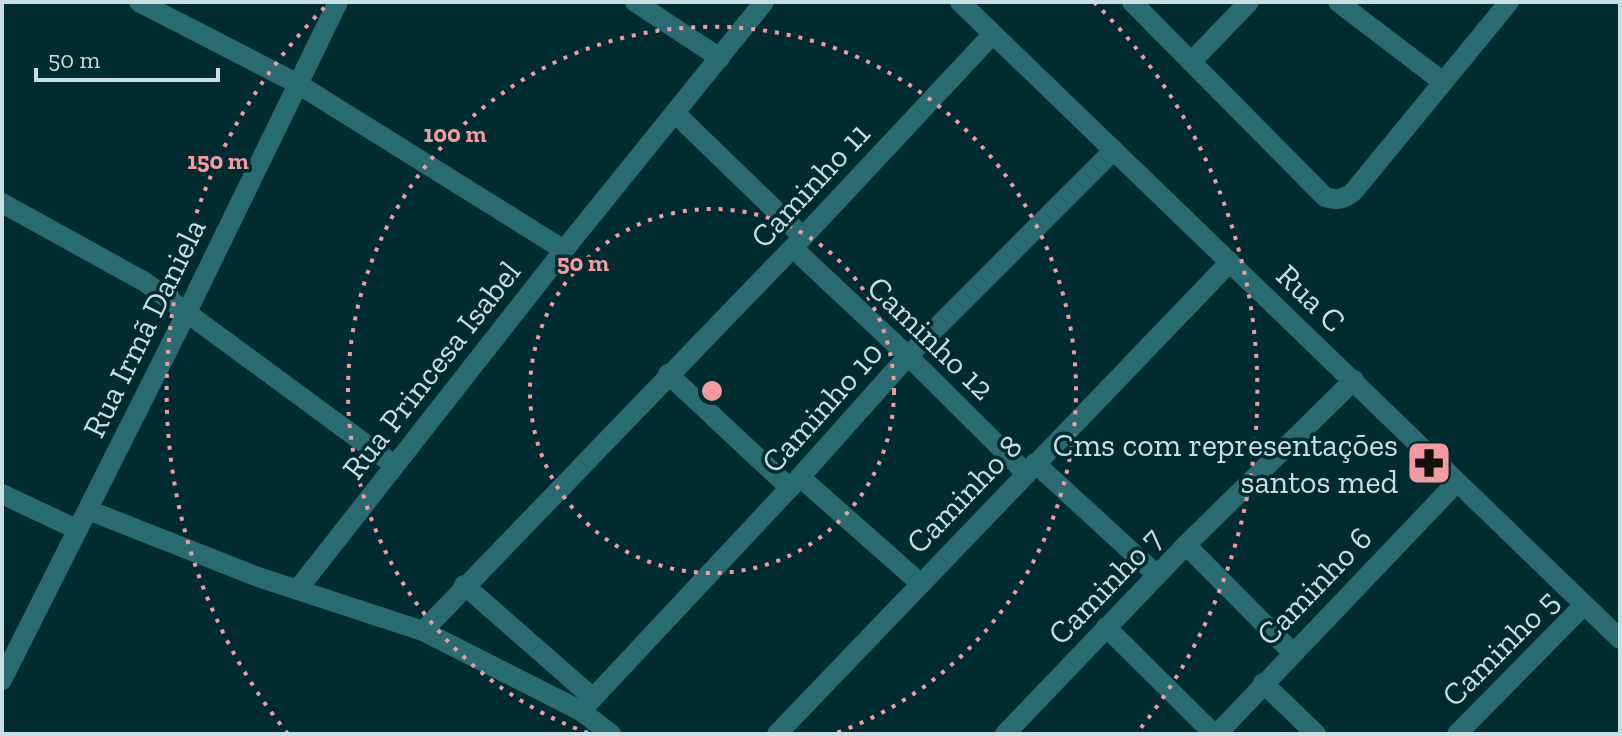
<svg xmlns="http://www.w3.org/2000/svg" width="1622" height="736" font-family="'Zilla Slab',serif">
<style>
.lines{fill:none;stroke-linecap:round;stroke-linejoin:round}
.minor{stroke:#286b72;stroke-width:20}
.ring{fill:none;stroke:#f49aa1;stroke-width:4;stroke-dasharray:4 8}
.labels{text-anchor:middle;stroke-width:7;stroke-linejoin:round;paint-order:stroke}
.street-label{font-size:32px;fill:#c9dee0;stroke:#002b2f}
.poi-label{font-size:32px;fill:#c9dee0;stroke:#002b2f;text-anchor:end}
.centre{fill:#f49aa1;stroke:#002b2f;stroke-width:4}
.ring-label{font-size:24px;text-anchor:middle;font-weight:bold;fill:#f49aa1;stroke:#002b2f;stroke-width:7;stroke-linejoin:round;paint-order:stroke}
</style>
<rect width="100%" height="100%" fill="#002b2f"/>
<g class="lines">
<g class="minor">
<polyline points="139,2 298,84 564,250"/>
<polyline points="635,2 720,58"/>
<polyline points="960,2 1620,639"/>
<path d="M1132,2L1325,197C1337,201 1345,199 1354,191L1509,2"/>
<polyline points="1338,2 1443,82"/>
<polyline points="1191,62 1249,2"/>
<polyline points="675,113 803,237"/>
<polyline points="2,203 145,282 394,465"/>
<polyline points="793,248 908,356 1026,473"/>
<polyline points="668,374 790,488"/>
<polyline points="1035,463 1157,575"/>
<polyline points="800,477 920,583"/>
<polyline points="2,494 78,530"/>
<polyline points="88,510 258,577 423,631 581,711 611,734"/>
<polyline points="1186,545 1292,652"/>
<polyline points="464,585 593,698"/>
<polyline points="298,589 564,250 764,2"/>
<polyline points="1106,627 1214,734"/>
<polyline points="423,631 803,237 992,35"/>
<polyline points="2,680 187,312 338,2"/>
<polyline points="1263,683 1316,734"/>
<polyline points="581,711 800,477 908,356 1114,150"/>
<polyline points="777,734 1230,262"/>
<polyline points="1005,734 1186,545 1354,380"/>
<polyline points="1217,734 1457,482"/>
<polyline points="1457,734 1584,605"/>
</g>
</g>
<g class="ring">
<circle cx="712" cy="391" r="182"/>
<path d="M588 733A364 364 0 1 1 836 733"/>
<path d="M288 734A545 545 0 0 1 330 2M1094 2A545 545 0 0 1 1136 734"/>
</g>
<defs>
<g id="pharmacy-square" transform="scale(2.3)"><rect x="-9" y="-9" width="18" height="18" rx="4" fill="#f49aa1" stroke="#002b2f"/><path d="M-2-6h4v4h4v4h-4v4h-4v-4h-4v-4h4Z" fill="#111"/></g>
</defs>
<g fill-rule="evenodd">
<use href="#pharmacy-square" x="1429" y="463"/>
</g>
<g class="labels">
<g class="street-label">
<text transform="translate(810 185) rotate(-47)" y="11">Caminho 11</text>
<text transform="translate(1311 298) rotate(44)" y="11">Rua C</text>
<text transform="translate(144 328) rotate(-64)" y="11">Rua Irmã Daniela</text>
<text transform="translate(931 338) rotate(44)" y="11">Caminho 12</text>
<text transform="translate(431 370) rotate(-52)" y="11">Rua Princesa Isabel</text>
<text transform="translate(822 407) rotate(-48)" y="11">Caminho 10</text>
<text transform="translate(964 494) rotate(-46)" y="11">Caminho 8</text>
<text transform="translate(1105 586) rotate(-46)" y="11">Caminho 7</text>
<text transform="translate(1314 586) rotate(-46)" y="11">Caminho 6</text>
<text transform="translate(1500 648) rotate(-45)" y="11">Caminho 5</text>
</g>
<g class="poi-label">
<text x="1398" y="456">Cms com representações<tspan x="1398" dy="37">santos med</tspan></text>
</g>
</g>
<circle cx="712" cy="391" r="12" class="centre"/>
<g class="ring-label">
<text x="455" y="142">100 m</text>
<text x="218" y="169">150 m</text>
<text x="583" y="271">50 m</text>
</g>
<rect width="1622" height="736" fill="none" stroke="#c9dee0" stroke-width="8"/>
<path d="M36 68v12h182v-12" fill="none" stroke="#c9dee0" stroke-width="4"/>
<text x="48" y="68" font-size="24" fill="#c9dee0" stroke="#002b2f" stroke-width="6" paint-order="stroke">50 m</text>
</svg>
